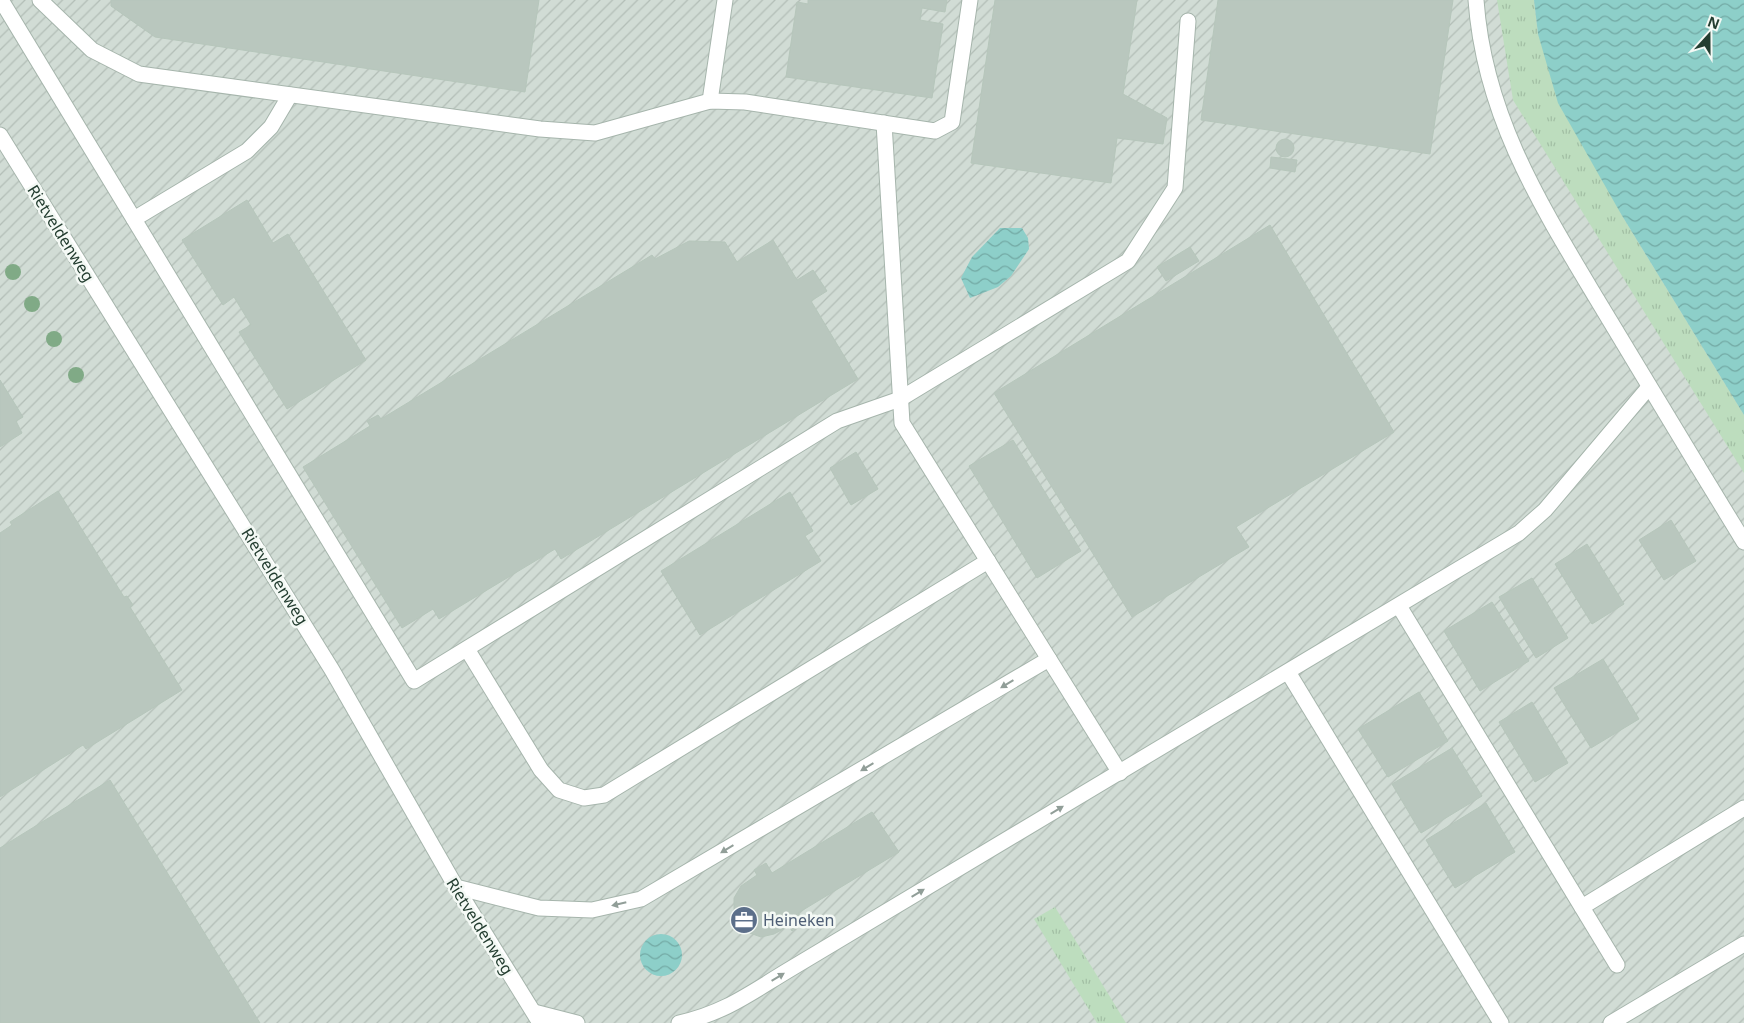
<svg xmlns="http://www.w3.org/2000/svg" width="1744" height="1023" font-family="'Noto Sans',sans-serif">
<style>
.industrial{fill:url(#industrial-furrows)}
.grass{fill:url(#grass-tufts)}
.water{fill:url(#water-waves)}
.building{fill:#b9c7be;stroke:#b6c6bb}
.lines{fill:none;stroke-linecap:round;stroke-linejoin:round}
.service-casing{stroke:#a6b5ac;stroke-width:17}
.minor-casing{stroke:#a6b5ac;stroke-width:17}
.tertiary-casing{stroke:#a6b5ac;stroke-width:17}
.service{stroke:#fff;stroke-width:15}
.minor{stroke:#fff;stroke-width:15}
.tertiary{stroke:#fff;stroke-width:15}
.tree{fill:#80aa86}
.oneway{fill:#919e98}
.labels{text-anchor:middle;stroke-width:5;stroke-linejoin:round;paint-order:stroke}
.street-label{font-size:16px;fill:#233d30;stroke:#f4f9f5}
.service-label{font-size:16px;fill:#4e5e75;stroke:#f4f9f5;text-anchor:start}
</style>
<defs>
<pattern id="industrial-furrows" width="10" height="10" patternUnits="userSpaceOnUse" patternTransform="scale(1.25)"><rect width="10" height="10" fill="#d1dcd5"/><path d="M-1 1l2-2M0 10L10 0M9 11l2-2" fill="none" stroke="#b3beb7"/></pattern>
<pattern id="grass-tufts" width="24" height="20" patternUnits="userSpaceOnUse" patternTransform="scale(1.25)"><rect width="24" height="20" fill="#bdddbe"/><path d="M3 7l-1-3M5 7V3M7 7l1-3M15 17l-1-3M17 17v-4M19 17l1-3" fill="none" stroke="#a2bfa4"/></pattern>
<pattern id="water-waves" width="16" height="10" patternUnits="userSpaceOnUse" patternTransform="scale(1.25)"><rect width="16" height="10" fill="#8dcfc9"/><path d="M0 5q4-4 8 0t8 0" fill="none" stroke="#73a9a4"/></pattern>
</defs>
<rect width="100%" height="100%" fill="#e3ede6"/>
<polygon class="industrial" points="0,0 1583,0 1744,377 1744,1023 0,1023"/>
<g class="grass">
<polygon points="1497,0 1534,0 1538,34 1621,214 1744,415 1744,473 1513,100"/>
<polygon points="1055,907 1126,1023 1097,1023 1034,919"/>
</g>
<g class="water">
<polygon points="1534,0 1744,0 1744,415 1621,214 1558,103 1538,34"/>
<polygon points="1000,228 1022,228 1028,238 1029,249 1011,276 998,287 970,298 961,278 972,257"/>
<circle cx="661" cy="955" r="21"/>
</g>
<g class="building">
<polygon points="111,0 539,0 525,92 155,37 111,6"/>
<polygon points="808,0 947,0 945,12 922,8 920,20 943,24 932,98 786,77 797,2 808,4"/>
<polygon points="995,0 1137,0 1123,94 1167,118 1163,144 1117,138 1111,183 971,163"/>
<polygon points="1453,0 1430,154 1201,120 1218,0"/>
<circle cx="1285" cy="148" r="9"/>
<polygon points="1271,157 1297,160 1295,172 1270,168"/>
<polygon points="247,200 273,243 288,234 366,360 287,409 239,332 251,325 234,297 223,305 182,240"/>
<polygon points="1270,225 1394,432 1236,527 1249,547 1132,617 994,393"/>
<polygon points="773,240 797,280 813,270 827,291 811,301 858,379 561,559 555,549 439,619 433,609 402,628 303,467 370,426 367,421 378,415 381,419 652,255 655,259 689,241 725,242 737,262"/>
<polygon points="1190,247 1199,261 1166,281 1157,267"/>
<polygon points="0,380 23,417 16,421 22,433 0,447"/>
<polygon points="1013,440 1081,551 1037,578 969,466"/>
<polygon points="856,452 878,489 851,505 830,468"/>
<polygon points="58,491 124,597 127,596 133,605 130,607 182,690 86,749 83,745 0,797 0,533 12,525 10,522"/>
<polygon points="790,492 813,531 805,536 821,561 700,635 661,571"/>
<polygon points="1671,520 1696,561 1664,580 1639,540"/>
<polygon points="1587,544 1624,604 1592,624 1555,564"/>
<polygon points="1532,578 1568,638 1536,658 1499,597"/>
<polygon points="1492,602 1529,661 1480,691 1444,631"/>
<polygon points="1603,659 1639,719 1591,748 1554,688"/>
<polygon points="1419,692 1448,741 1388,777 1358,729"/>
<polygon points="1532,702 1568,763 1535,782 1499,722"/>
<polygon points="1452,748 1482,796 1421,833 1392,784"/>
<polygon points="110,780 260,1023 0,1023 0,848"/>
<polygon points="1486,803 1515,852 1455,888 1426,840"/>
<polygon points="872,812 899,852 798,913 805,923 792,931 789,926 774,934 761,937 747,932 740,926 734,913 734,898 741,886 757,875 754,870 766,863 772,873"/>
</g>
<g class="lines">
<g class="service-casing">
<g id="service">
<polyline points="1,0 414,681 837,421 900,399 1128,261 1175,188 1188,21"/>
<polyline points="40,0 92,50 139,74 540,129 595,133 710,101 745,102 935,131 952,122 970,0"/>
<path d="M1476,0C1484,113 1538,201 1595,296C1629,352 1663,409 1697,465"/>
<polyline points="710,101 725,0"/>
<polyline points="884,123 902,423 1120,773"/>
<polyline points="134,219 247,151 271,127 290,95"/>
<polyline points="1399,606 1617,965"/>
<polyline points="467,649 541,770 559,790 584,798 604,795 988,561"/>
<polyline points="1288,672 1501,1023"/>
<polyline points="456,887 539,908 592,910 641,899 1049,659"/>
<polyline points="1582,907 1744,808"/>
<polyline points="534,1012 577,1023"/>
<path d="M679,1023C724,1013 749,994 787,971L1519,533L1545,510L1649,387"/>
<polyline points="1611,1023 1744,944"/>
</g>
</g>
<g class="minor-casing">
<polyline id="minor" points="1697,465 1744,542"/>
</g>
<g class="tertiary-casing">
<polyline id="tertiary" points="0,135 332,670 456,887 540,1023"/>
</g>
<use href="#service" class="service"/>
<use href="#minor" class="minor"/>
<use href="#tertiary" class="tertiary"/>
</g>
<g class="tree">
<circle cx="13" cy="272" r="8"/>
<circle cx="32" cy="304" r="8"/>
<circle cx="54" cy="339" r="8"/>
<circle cx="76" cy="375" r="8"/>
</g>
<defs><path id="oneway-solid" d="M-6-.8H1V-3.2L6.5 0L1 3.2V.8H-6Z" transform="scale(1.25)"/></defs>
<g class="oneway">
<use href="#oneway-solid" transform="translate(1007 684) rotate(149)"/>
<use href="#oneway-solid" transform="translate(867 767) rotate(149)"/>
<use href="#oneway-solid" transform="translate(1057 810) rotate(-31)"/>
<use href="#oneway-solid" transform="translate(727 849) rotate(149)"/>
<use href="#oneway-solid" transform="translate(918 893) rotate(-31)"/>
<use href="#oneway-solid" transform="translate(619 904) rotate(167)"/>
<use href="#oneway-solid" transform="translate(778 977) rotate(-31)"/>
</g>
<defs>
<g id="office-disc" transform="scale(1.4375)"><circle r="9.5" fill="#5c6f8a" stroke="#f4f9f5"/><path d="M-6-3h4V-5.5h4V-3h4V5H-6ZM-1-4.5V-3h2v-1.5ZM-6 0V1H6V0Z" fill="#fff"/></g>
</defs>
<g fill-rule="evenodd">
<use href="#office-disc" x="744" y="920"/>
</g>
<g class="labels">
<g class="street-label">
<text transform="translate(61 233) rotate(58)" y="6">Rietveldenweg</text>
<text transform="translate(275 576) rotate(58)" y="6">Rietveldenweg</text>
<text transform="translate(480 926) rotate(58)" y="6">Rietveldenweg</text>
</g>
<g class="service-label">
<text x="763" y="926">Heineken</text>
</g>
</g>
<g transform="translate(1709 35) rotate(21)" stroke="#f4f9f5" stroke-width="4" paint-order="stroke">
<path d="M0-4L9 19L0 12L-9 19Z" fill="#233d30"/>
<text y="-8" font-size="14" font-weight="bold" text-anchor="middle" fill="#233d30">N</text>
</g>
</svg>
